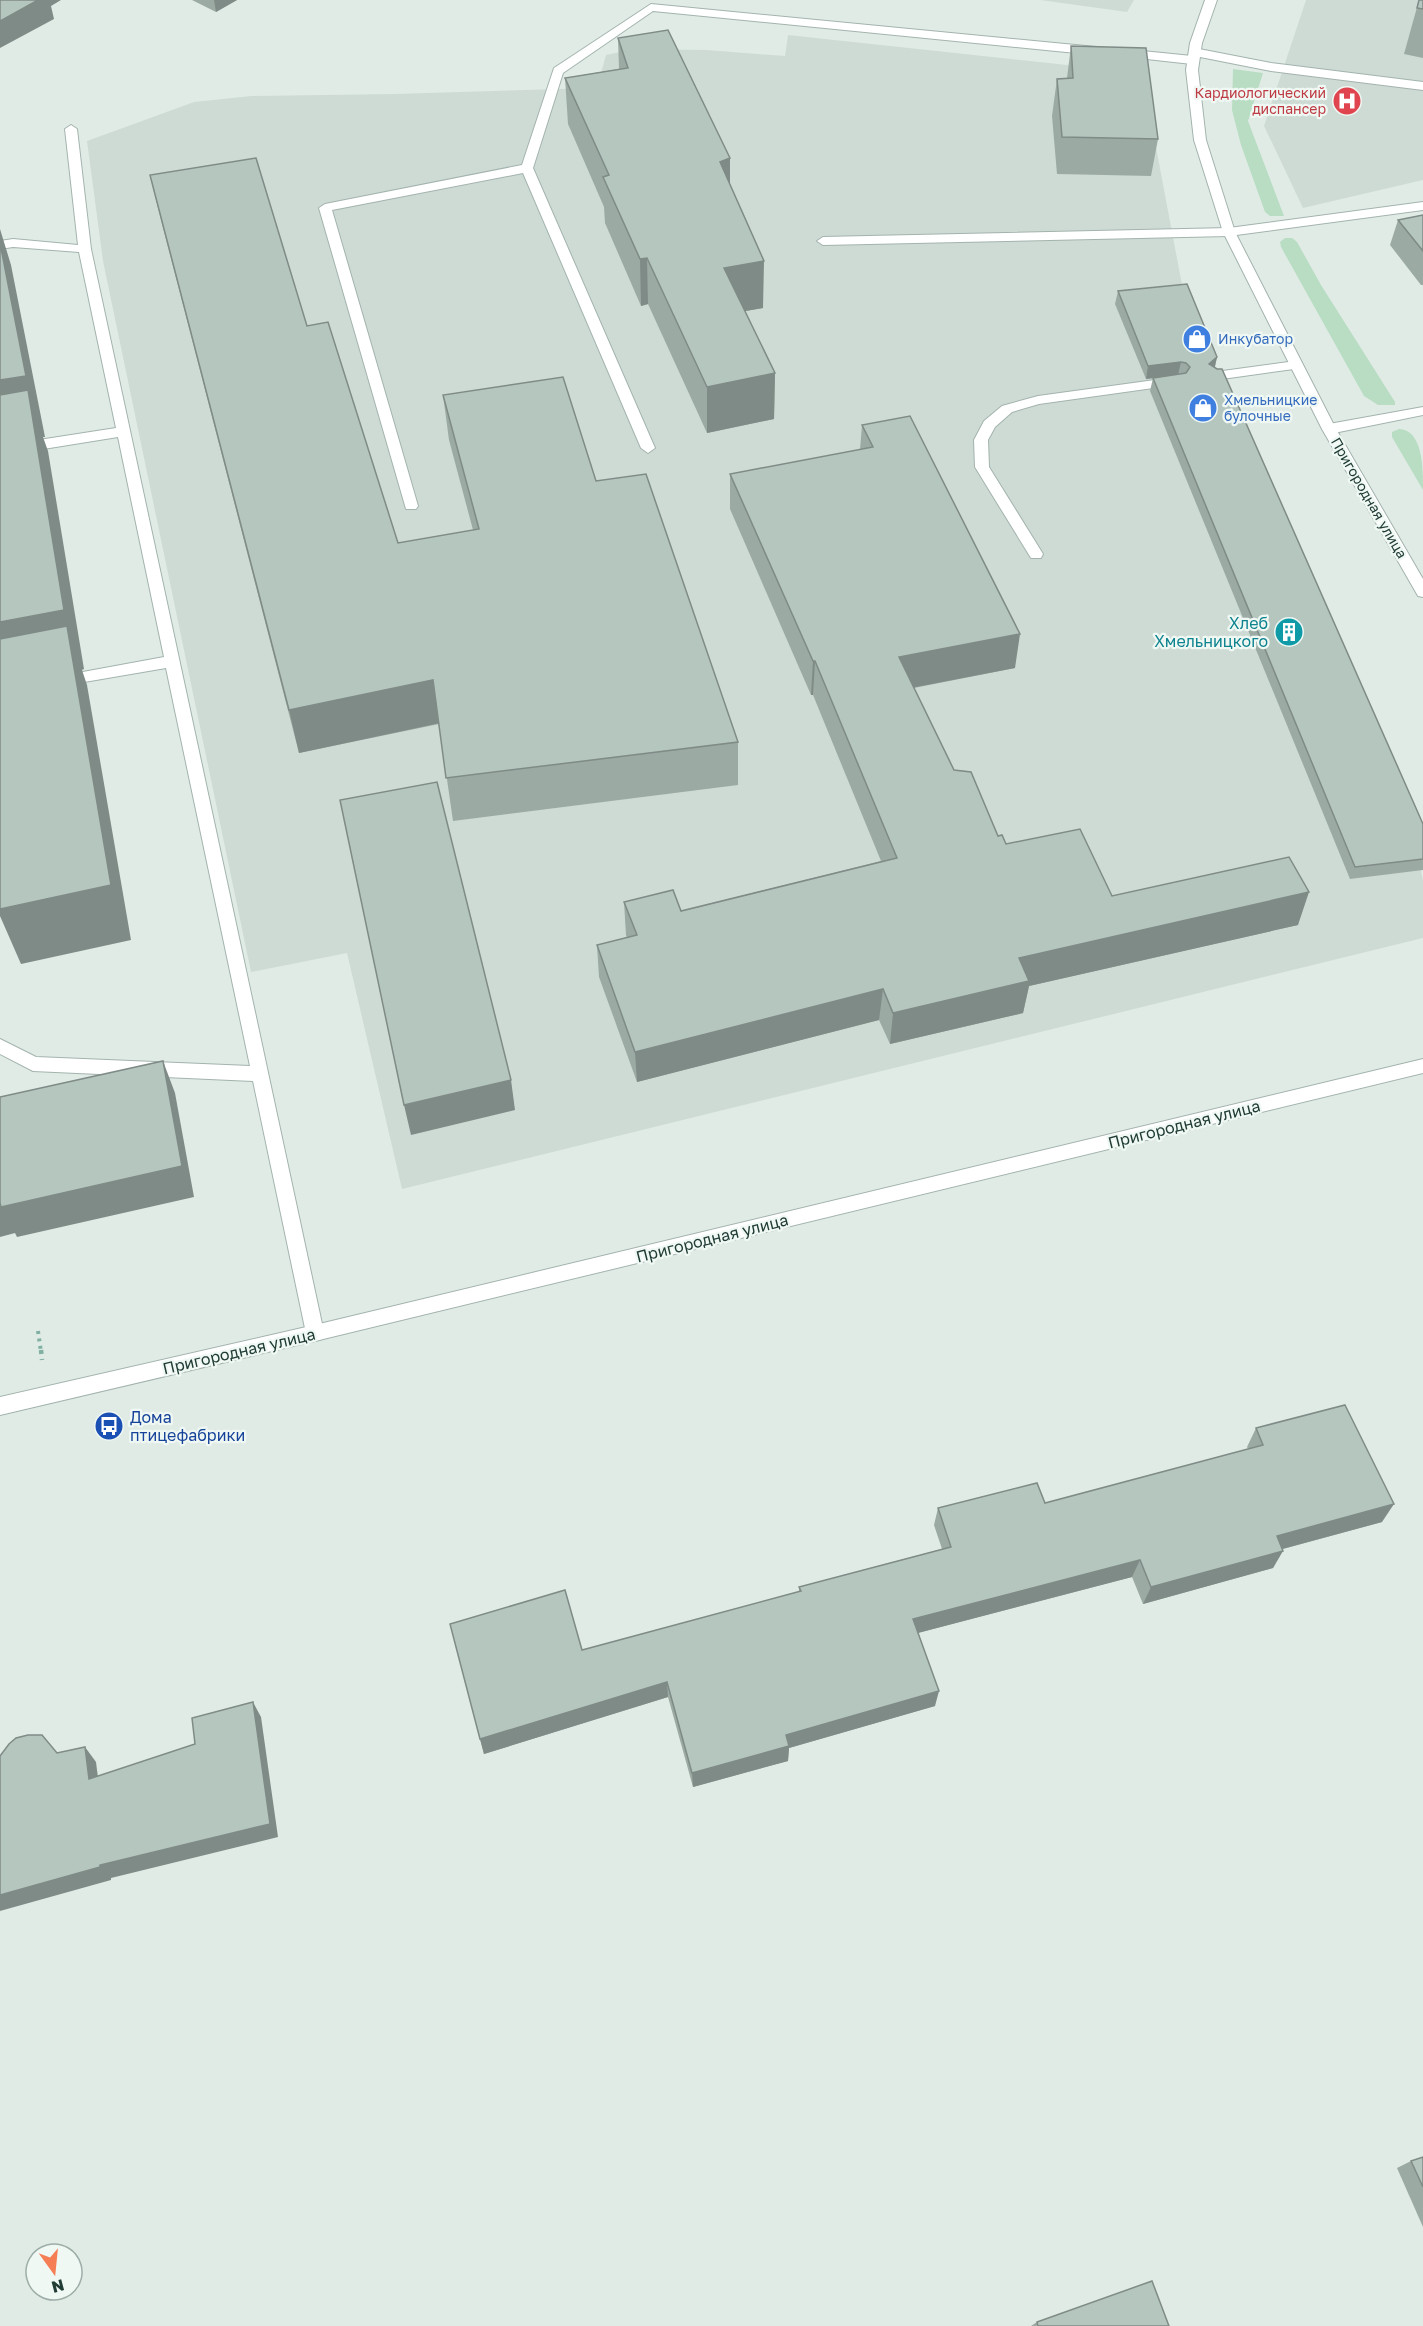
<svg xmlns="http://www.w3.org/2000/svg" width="1423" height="2326" font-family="'Golos Text',sans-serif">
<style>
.built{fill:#cedbd5}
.green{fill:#b8ddc3}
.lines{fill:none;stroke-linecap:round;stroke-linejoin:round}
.service-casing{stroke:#a3b3ad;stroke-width:2}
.minor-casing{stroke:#a3b3ad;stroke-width:2}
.tertiary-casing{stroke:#a3b3ad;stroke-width:2}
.path-far1{stroke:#80b0a1;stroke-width:4;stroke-dasharray:3 4.5;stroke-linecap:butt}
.path{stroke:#80b0a1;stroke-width:4.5;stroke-dasharray:4 5;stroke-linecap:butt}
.service{fill:#fff;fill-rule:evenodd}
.minor{fill:#fff;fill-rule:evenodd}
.tertiary{fill:#fff;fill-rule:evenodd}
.wall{fill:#9caaa4}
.shaded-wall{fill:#7f8b86}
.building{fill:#b5c6bf;stroke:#7f8b86;stroke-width:1.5}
.labels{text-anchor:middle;stroke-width:4.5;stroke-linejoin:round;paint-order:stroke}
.far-health-label{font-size:14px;fill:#be3a42;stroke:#f0f8f4;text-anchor:end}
.far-shop-label{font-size:14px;fill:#366cbe;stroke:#f0f8f4;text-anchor:start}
.far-street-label{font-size:14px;fill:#203c35;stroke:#f0f8f4}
.culture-label{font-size:16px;fill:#0d838f;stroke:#f0f8f4;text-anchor:end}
.street-label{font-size:16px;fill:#203c35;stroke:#f0f8f4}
.transit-label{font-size:16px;fill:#164399;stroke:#f0f8f4;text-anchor:start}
</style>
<rect width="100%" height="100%" fill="#e0ebe6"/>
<g class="built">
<polygon points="1040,0 1134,0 1127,12"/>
<polygon points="1306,0 1423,0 1423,180 1303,208 1264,126"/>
<polygon points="788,35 1142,73 1186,306 1420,867 1423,880 1423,938 402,1189 347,953 251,972 103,261 87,141 194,102 251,96 393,94 597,88 606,55 634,49 707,50 785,56"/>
</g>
<g class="green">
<polygon points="1233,69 1263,73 1248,121 1284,216 1270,216 1265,212 1241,145 1232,110"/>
<polygon points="1285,238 1292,238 1297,242 1321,285 1395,402 1395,405 1378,405 1364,396 1281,247 1280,242"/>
<path d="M1399,429C1423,430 1423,468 1423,490L1392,437V432Z"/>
</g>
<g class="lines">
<g class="service-casing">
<g id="service">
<polygon points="651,4 1096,47 1102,51 1096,55 653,11 563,73 533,168 655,448 648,453 641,448 523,173 332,210 418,506 416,509 406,509 319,208 325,204 522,165 554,68"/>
<polygon points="1194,48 1271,63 1423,82 1423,90 1271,71 1190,55 1190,49"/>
<polygon points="1123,49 1192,56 1198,60 1192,64 1119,56 1119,50"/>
<polygon points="71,125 77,129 91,249 324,1333 322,1339 315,1341 308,1339 306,1333 253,1081 33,1071 0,1054 0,1039 36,1057 250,1066 166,668 61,686 56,685 53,681 56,677 61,676 164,657 118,437 0,456 0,446 116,428 79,252 13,247 0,249 0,241 13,239 78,245 65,129"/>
<polygon points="1423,202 1423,210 1229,236 823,245 817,241 823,237 1229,228"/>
<polygon points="1296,361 1303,365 1301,368 1215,380 1208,376 1215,372"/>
<polygon points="1177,377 1182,378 1184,381 1182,384 1039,404 1012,412 995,427 988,440 989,467 1043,554 1041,558 1031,558 975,467 974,440 984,421 1002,406 1038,396"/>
</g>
</g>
<g class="minor-casing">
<polygon id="minor" points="1423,407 1423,415 1329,434 1322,429 1329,424"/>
</g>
<g class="tertiary-casing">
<g id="tertiary">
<polygon points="1205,0 1217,0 1202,43 1198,70 1206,140 1235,232 1336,429 1423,579 1423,597 1418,596 1322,429 1223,232 1194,140 1186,70 1190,43"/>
<polygon points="1423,1059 1423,1073 315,1341 0,1415 0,1397 315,1325"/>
</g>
</g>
<polyline class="path-far1" points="38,1331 41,1352"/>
<polyline class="path" points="41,1350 42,1360"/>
<use href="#service" class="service"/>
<use href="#minor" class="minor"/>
<use href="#tertiary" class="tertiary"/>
</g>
<g class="wall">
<polygon points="192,0 237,0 216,12"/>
<polygon points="1419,0 1423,0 1423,58 1404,54"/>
<polygon points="618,38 730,158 730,184 763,308 745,311 775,373 774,419 707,433 648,304 641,306 605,223 604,207 568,124 565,78 619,69"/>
<polygon points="1071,46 1158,139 1151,176 1057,174 1052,116 1057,79 1067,78"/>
<polygon points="150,175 307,326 398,543 473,530 449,440 443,395 596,481 738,742 738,785 453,821 439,724 299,753 161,220"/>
<polygon points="1423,215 1423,285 1421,285 1390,245 1398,220"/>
<polygon points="1118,291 1217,357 1215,367 1423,824 1423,870 1350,879 1150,391 1153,378 1146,379 1115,304"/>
<polygon points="862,425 1015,668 914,688 954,770 998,836 1006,844 1112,896 1298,925 1029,986 1023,1013 890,1044 879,1020 637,1082 599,977 597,945 627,938 626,935 624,902 681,911 881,861 813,695 811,695 730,509 730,474 860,450"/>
<polygon points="1256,1428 1382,1522 1283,1549 1273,1568 1143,1604 1132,1577 918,1633 935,1706 789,1748 788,1761 693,1787 668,1697 484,1754 480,1739 582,1650 799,1592 799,1587 942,1549 934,1525 938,1508 1045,1503 1248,1449 1247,1447"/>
<polygon points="1423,2157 1423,2227 1397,2168 1411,2161"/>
<polygon points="1037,2322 1169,2326 1031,2326"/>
</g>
<g class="shaded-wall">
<polygon points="37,0 61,0 51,6 54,19 0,48 0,21"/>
<polygon points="214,0 237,0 216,12"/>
<polygon points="730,158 730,205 720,162"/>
<polygon points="0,229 11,265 45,437 43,437 48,451 84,669 82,670 87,685 131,940 21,964 0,916"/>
<polygon points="647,258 648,304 641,306 640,259"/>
<polygon points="764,261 763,308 723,315 724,268"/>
<polygon points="1217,357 1214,370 1209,364"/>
<polygon points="1181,362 1178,375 1146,379 1148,366"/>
<polygon points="775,373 774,419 707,433 707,387"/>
<polygon points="1020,634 1015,668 895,691 899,657"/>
<polygon points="813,661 815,661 813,695 811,695"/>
<polygon points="433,680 440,723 299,753 289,710"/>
<polygon points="1309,892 1298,925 1029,986 1023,1013 890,1044 893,1013 1019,958"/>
<polygon points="883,989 879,1020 637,1082 635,1052"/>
<polygon points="163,1061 175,1093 194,1197 17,1237 15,1233 0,1237 0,1203"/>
<polygon points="511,1080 515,1110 411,1135 404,1105"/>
<polygon points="1394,1504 1382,1522 1267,1553 1277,1536"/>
<polygon points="1283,1551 1273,1568 1143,1604 1151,1587"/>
<polygon points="1140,1560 1132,1577 910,1635 913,1619"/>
<polygon points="667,1682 668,1697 484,1754 480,1739"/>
<polygon points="939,1691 935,1706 789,1748 788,1761 693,1787 692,1773 786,1735"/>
<polygon points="253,1702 261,1717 278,1837 111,1878 111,1880 0,1911 0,1895 100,1865"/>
<polygon points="85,1747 96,1762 100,1793 89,1779"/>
</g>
<g class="building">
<polygon points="0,0 38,0 0,21"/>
<polygon points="1419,0 1423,0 1423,9 1417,8"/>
<polygon points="668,30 730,158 720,162 764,261 724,268 775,373 707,387 647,258 640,259 603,177 609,175 565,78 628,68 618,38"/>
<polygon points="1071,46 1146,48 1158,139 1062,137 1057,79 1073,78"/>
<polygon points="256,158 307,326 328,322 398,543 479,529 443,395 563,377 596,481 646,474 738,742 446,778 433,680 289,710 150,175"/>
<polygon points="1423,215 1423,251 1398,220"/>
<polygon points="0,243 26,376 0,380"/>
<polygon points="1187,284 1217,357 1209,364 1217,369 1222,369 1423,824 1423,859 1355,867 1153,378 1186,373 1190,367 1186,363 1181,362 1148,366 1118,291"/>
<polygon points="28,390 64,610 0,622 0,395"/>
<polygon points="910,416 1020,634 899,657 954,770 971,772 998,836 1002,835 1006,844 1080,829 1112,896 1289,857 1309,892 1019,958 1029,981 893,1013 883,989 635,1052 597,945 637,935 624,902 673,890 681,911 897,858 815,661 813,661 730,474 873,447 862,425"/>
<polygon points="67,626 111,885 0,909 0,639"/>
<polygon points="437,782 511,1080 404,1105 340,800"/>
<polygon points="163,1061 182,1166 1,1207 0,1203 0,1097"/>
<polygon points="1345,1405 1394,1504 1277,1536 1283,1551 1151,1587 1140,1560 913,1619 939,1691 786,1735 789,1746 692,1773 667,1682 480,1739 450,1624 565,1590 582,1650 801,1591 799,1587 951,1547 938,1508 1037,1483 1045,1503 1263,1445 1256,1428"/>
<polygon points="253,1702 270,1824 100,1865 100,1867 0,1895 0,1756 9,1744 16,1738 28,1735 42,1735 57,1753 85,1747 89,1779 195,1744 192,1718"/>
<polygon points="1423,2157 1423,2187 1411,2161"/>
<polygon points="1152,2281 1169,2326 1038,2326 1037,2322"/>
</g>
<defs>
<g id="hospital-disc" transform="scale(1.5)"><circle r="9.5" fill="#e0444e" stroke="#f0f8f4"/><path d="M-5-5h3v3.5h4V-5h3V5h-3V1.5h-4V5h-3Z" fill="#fff"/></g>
<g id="shop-disc" transform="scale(1.5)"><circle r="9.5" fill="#3f7fe0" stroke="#f0f8f4"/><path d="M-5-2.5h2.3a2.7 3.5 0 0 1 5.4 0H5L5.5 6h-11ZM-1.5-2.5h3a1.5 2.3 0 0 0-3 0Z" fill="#fff"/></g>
<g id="building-disc" transform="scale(1.5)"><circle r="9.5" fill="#0f9aa8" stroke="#f0f8f4"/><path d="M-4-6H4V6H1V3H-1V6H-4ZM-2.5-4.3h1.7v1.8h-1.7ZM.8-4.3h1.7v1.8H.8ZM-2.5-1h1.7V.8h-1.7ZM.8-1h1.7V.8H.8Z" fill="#fff"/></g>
<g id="bus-disc" transform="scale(1.5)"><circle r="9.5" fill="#1a4fb4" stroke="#f0f8f4"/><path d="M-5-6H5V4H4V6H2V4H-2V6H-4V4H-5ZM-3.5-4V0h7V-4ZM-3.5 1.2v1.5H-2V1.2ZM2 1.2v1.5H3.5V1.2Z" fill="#fff"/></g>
</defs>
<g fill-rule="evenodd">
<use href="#hospital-disc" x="1347" y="101"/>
<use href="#shop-disc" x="1197" y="339"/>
<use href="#shop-disc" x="1203" y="408"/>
<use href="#building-disc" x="1289" y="632"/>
<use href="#bus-disc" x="109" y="1426"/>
</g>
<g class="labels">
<g class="far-health-label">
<text x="1326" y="98">Кардиологический<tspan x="1326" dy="16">диспансер</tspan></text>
</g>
<g class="far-shop-label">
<text x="1218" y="344">Инкубатор</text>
<text x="1224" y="405">Хмельницкие<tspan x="1224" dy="16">булочные</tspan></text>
</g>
<g class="far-street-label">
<text transform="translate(1369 498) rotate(60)" y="5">Пригородная улица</text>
</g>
<g class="culture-label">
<text x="1268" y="629">Хлеб<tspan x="1268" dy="18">Хмельницкого</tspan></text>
</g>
<g class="street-label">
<text transform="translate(1184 1124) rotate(-14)" y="6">Пригородная улица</text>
<text transform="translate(712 1238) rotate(-14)" y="6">Пригородная улица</text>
<text transform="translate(239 1351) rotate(-13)" y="6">Пригородная улица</text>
</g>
<g class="transit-label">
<text x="130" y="1423">Дома<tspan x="130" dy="18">птицефабрики</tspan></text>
</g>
</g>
<g transform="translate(54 2272) rotate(165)"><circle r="28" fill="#f0f8f4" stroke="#9dada8" stroke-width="1.5"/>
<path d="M0-4.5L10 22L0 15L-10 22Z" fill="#f57e54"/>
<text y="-9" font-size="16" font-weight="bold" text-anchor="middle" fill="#203c35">N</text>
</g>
</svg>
